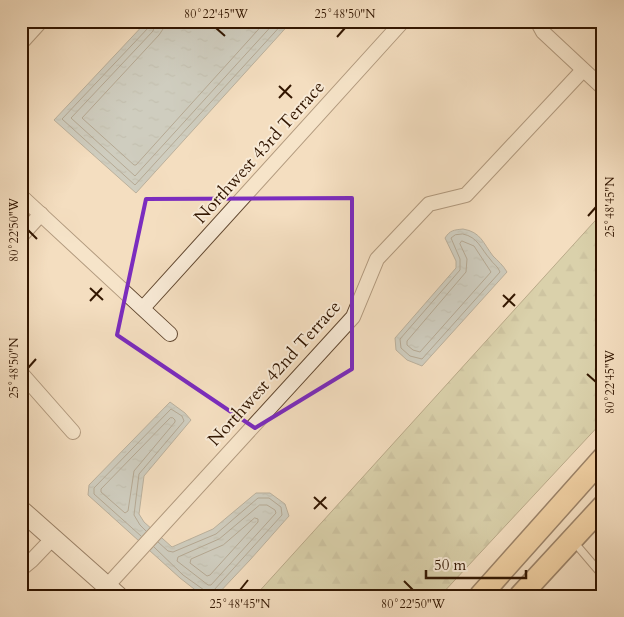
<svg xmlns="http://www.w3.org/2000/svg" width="624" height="617" font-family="Cardo,serif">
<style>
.forest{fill:url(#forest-firs);stroke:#766c4a}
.water{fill:url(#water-ripples);stroke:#757872}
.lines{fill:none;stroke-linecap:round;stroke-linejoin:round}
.shore{stroke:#6a685f;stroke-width:1}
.lane-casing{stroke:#624830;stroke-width:9}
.street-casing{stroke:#624830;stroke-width:16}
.secondary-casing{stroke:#321600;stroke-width:21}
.primary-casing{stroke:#321600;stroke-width:24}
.lane{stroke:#f8ead6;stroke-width:7}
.street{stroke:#f8ead6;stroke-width:14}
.secondary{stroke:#f8ead6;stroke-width:19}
.primary{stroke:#eabf80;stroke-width:21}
.marked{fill:none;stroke:#7b2cbf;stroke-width:4;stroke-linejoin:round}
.ticks{fill:none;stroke:#321600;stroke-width:2}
.labels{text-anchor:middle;stroke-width:4;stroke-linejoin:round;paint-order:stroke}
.street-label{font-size:18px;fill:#321600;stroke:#f8ead6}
.neatline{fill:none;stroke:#321600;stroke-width:2}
.ticks-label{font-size:12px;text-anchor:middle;fill:#321600}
</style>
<defs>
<pattern id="forest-firs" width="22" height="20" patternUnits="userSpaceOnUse" patternTransform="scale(1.25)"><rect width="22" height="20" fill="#bac193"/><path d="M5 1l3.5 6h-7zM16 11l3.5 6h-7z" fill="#a0a57d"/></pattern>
<pattern id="water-ripples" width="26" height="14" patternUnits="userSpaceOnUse" patternTransform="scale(1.25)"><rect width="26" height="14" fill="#a2b9be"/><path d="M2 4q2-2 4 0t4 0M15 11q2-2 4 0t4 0" fill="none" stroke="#8c9ea2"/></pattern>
</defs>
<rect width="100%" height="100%" fill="#f4dec0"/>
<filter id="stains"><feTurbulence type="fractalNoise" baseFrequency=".004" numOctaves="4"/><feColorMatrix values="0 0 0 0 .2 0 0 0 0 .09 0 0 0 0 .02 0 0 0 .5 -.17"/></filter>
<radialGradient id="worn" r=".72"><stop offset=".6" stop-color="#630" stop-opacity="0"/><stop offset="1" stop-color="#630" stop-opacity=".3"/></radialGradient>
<polygon class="forest" points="603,212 603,421 440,596 255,596"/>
<g class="water">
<polygon points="147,21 292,21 136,193 54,120"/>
<path d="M463,229C481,232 483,243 493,256C498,261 503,265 507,272L422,366L407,360L396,350L395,338L456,268V261L445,238C450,230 454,230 463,229Z"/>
<polygon points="170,402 185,413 191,420 144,476 139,514 144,522 172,547 213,529 256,493 270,493 285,504 289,516 250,560 216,596 203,596 180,578 88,495 89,485"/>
</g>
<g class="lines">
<g class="shore">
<polyline points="150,21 149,27 62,119 135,185 285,21"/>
<polyline points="156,21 153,31 71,118 135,176 276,21"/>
<polyline points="164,21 163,29 159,35 82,118 134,165 136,165 266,21"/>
<path d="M463,234C478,237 481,249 490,259C493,264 498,266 500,272L422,359L410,356L401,348L400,339L460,270V259L451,238L455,235Z"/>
<polygon points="462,241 474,246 491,272 420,352 413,350 407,345 407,341 466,272 467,259 460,244"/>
<polygon points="173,418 175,420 175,422 134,471 128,511 125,513 101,492 101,489 170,418"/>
<polygon points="260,505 267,505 275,510 276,513 211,585 208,585 177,561 178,557 219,539"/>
<polygon points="255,518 258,519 258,522 210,575 207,576 190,563 191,559 223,545"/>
<polyline points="141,536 94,494 94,488 171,409 182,416 184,421 139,474 134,515 140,525 146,531"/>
<polyline points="158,542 168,551 173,552 216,534 258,498 269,498 281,507 282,515 214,590 213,596"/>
<polyline points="154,547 183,575 204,590 205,596"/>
</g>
<g class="lane-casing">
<polyline id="lane" points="574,542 603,576"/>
</g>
<g class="street-casing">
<g id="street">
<polyline points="537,21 543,32 603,88"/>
<polyline points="21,43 41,21"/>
<polyline points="21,196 170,334"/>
<polyline points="21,236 41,214"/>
<polyline points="143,308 403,21"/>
<polyline points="21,373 73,432"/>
<polyline points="21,569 32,560 53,538"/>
<polyline points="107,586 353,317 377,259 429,204 466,195 583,70"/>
</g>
</g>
<g class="secondary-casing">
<polyline id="secondary" points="21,510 118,596"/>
</g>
<g class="primary-casing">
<g id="primary">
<polyline points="480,596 603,458"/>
<polyline points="520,596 603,506"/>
</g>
</g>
<use href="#lane" class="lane"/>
<use href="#street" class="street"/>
<use href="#secondary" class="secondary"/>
<use href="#primary" class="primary"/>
</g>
<path d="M0 0H624V617H0ZM352,198V369L255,428L117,335L146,199Z" fill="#f4dec0" fill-opacity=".55" fill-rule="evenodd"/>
<path class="marked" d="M352,198V369L255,428L117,335L146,199Z"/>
<path class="ticks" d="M216,28L225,36M337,37L345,28M279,86L292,98M279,98L291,85M588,216L596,207M28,230L37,239M90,288L103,300M503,295L515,306M90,301L102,288M503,307L515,294M28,368L36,359M587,374L596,382M314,497L327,509M314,509L326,497M404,581L413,590M240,590L248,580"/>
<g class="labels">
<g class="street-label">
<text transform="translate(259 152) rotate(-48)" y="6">Northwest 43rd Terrace</text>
<text transform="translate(274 373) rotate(-48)" y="6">Northwest 42nd Terrace</text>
</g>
</g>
<rect width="624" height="617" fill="none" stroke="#f4dec0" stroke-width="55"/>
<path d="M426 570v8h100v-8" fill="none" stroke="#321600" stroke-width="2.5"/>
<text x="434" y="570" font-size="15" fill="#321600" stroke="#f8ead6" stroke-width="4" paint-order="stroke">50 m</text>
<rect x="28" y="28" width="568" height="562" class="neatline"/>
<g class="ticks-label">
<text x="216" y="18">80°22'45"W</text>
<text x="345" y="18">25°48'50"N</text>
<text transform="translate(610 207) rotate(-90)" y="4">25°48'45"N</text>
<text transform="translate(14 230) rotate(-90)" y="4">80°22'50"W</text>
<text transform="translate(14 368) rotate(-90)" y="4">25°48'50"N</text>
<text transform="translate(610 382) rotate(-90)" y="4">80°22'45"W</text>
<text x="240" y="608">25°48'45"N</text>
<text x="413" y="608">80°22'50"W</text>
</g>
<rect width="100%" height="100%" filter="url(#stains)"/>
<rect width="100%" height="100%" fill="url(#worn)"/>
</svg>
